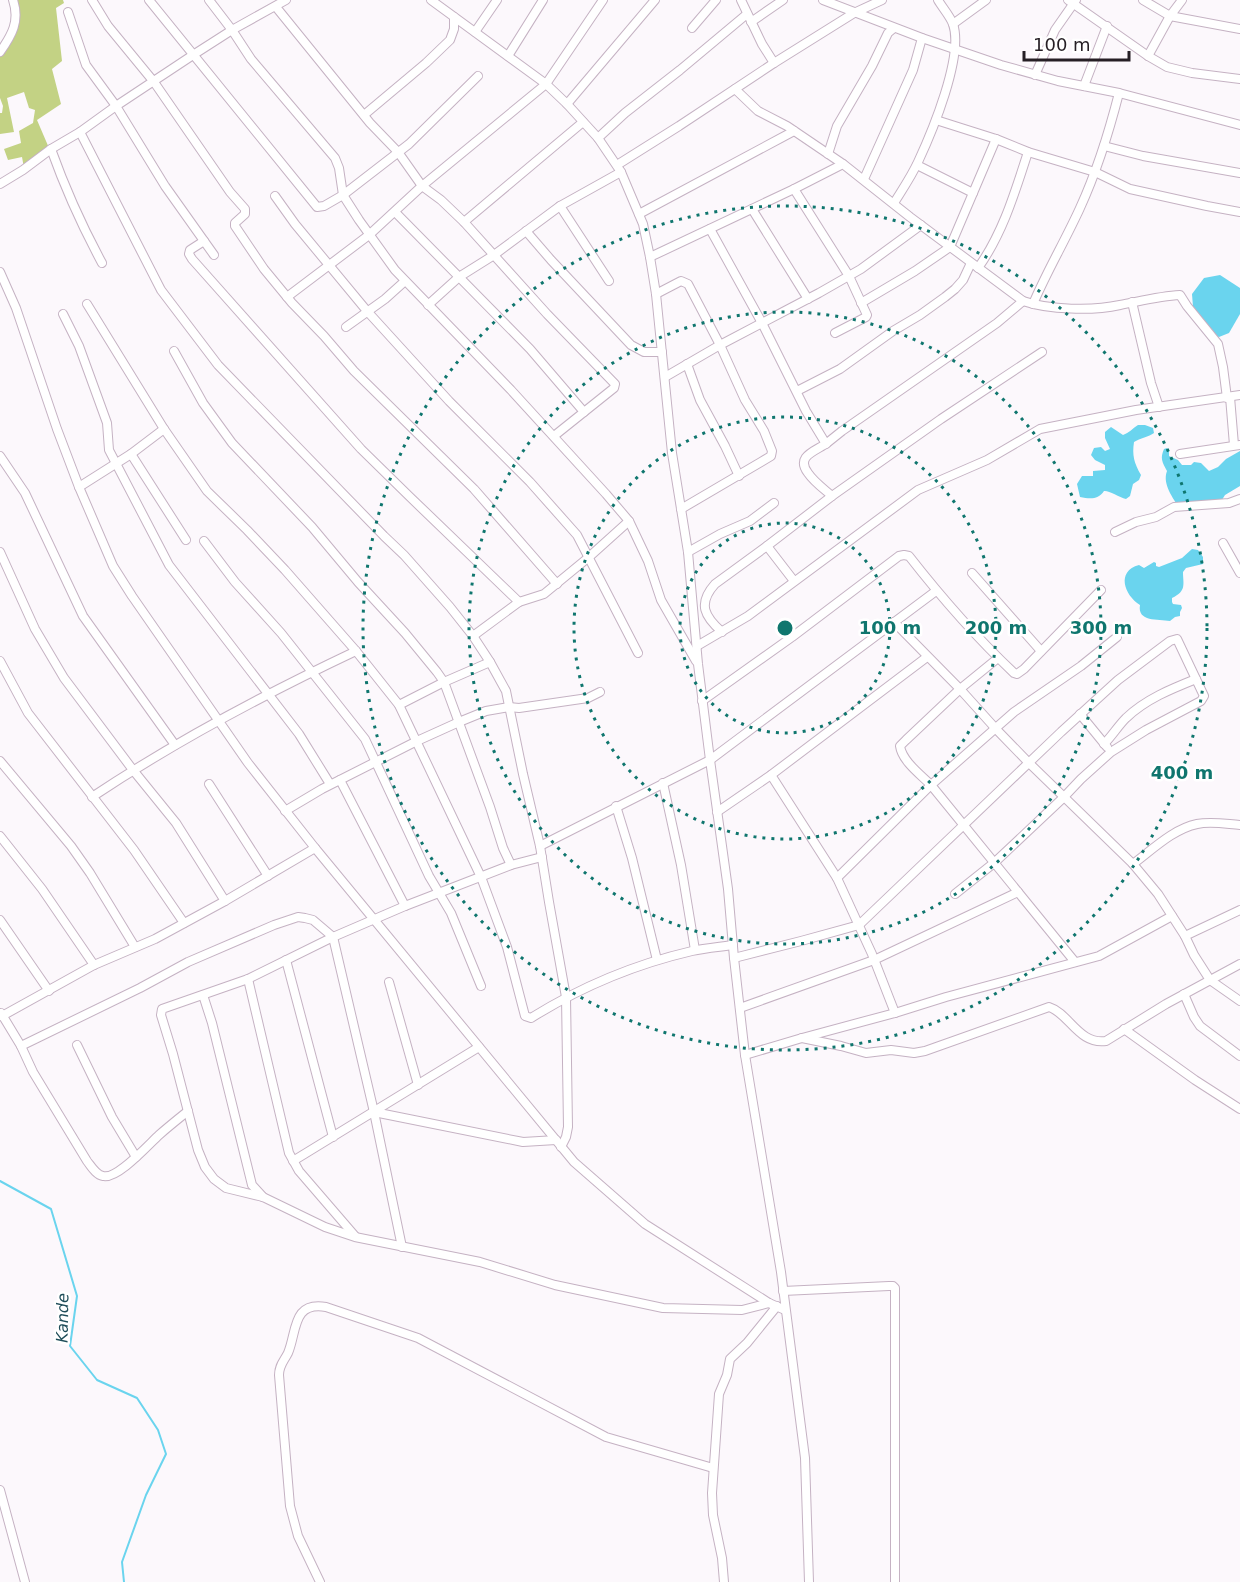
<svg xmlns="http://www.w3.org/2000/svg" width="1240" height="1582" font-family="'DejaVu Sans',sans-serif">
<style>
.green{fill:#c3d284}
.water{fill:#6ad4ee}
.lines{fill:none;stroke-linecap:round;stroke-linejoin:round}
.stream{stroke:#6ad4ee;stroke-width:2}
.minor-casing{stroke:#c5b2c3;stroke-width:10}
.minor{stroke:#fff;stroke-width:8}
.ring{fill:none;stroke:#0f766e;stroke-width:3;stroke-dasharray:3 6}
.labels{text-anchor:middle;stroke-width:5;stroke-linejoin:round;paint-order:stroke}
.water-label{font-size:16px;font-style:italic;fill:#1f4d59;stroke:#fff}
.centre{fill:#0f766e;stroke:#fff;stroke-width:3}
.ring-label{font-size:18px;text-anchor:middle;font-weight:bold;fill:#0f766e;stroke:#fff;stroke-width:5;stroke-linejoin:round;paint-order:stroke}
</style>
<rect width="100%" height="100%" fill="#fcf8fc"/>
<polygon class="green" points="11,0 63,0 64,3 56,8 62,61 52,69 61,104 37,120 49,148 24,168 22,157 8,160 4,149 21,143 19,131 33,123 35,110 29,108 24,92 7,98 14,132 0,134 0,113 2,113 3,106 0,98 0,50 12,40"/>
<g class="water">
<polygon points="1220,275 1240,288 1240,314 1229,333 1219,337 1211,334 1193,307 1192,294 1204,278"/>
<path d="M1138,425H1145L1153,428L1154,433C1149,437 1140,438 1134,442C1132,455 1134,463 1141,475L1139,480L1133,484L1130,496L1126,499C1119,497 1108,490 1104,491C1098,500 1090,499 1080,497L1077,484L1082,476H1093V471L1105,470V465L1095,460L1091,455L1094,448L1101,447L1105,451L1110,449L1105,438V432L1111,427L1123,435C1129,433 1133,428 1138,425Z"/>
<path d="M1167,448L1169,451V456L1178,460L1182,465H1191L1194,462L1201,463L1209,471L1218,467L1226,459L1240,451V486L1225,495L1220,503L1180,509C1173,498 1162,484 1167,471C1162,462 1160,458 1164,449Z"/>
<path d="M1192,549L1198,550L1203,557V564L1186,568L1183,572C1183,584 1187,591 1172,598V602L1173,604L1181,605L1182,608L1180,612V616L1175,617L1170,621C1158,619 1137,622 1140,605C1124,595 1116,571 1139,565L1144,568L1154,562L1156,563V566L1159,567L1182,558Z"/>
</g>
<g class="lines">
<polyline class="stream" points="0,1181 51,1209 77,1296 70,1346 97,1380 137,1398 158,1430 166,1454 146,1495 122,1562 124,1582"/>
<g class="minor-casing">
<g id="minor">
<polyline points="92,0 108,26 154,82 230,192 245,209 245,214 235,223 235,226 264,269 292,303 324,336 354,371 474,489 557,584"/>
<polyline points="149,0 317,207 324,206 343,195 409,144 478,76"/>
<polyline points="209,0 232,30 251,59 335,158 339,168 343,195 359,220 395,270 511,390 606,494 629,521 648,561 661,600 696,661"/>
<polyline points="431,0 546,84 567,104 598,138 621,172 643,224 650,257 656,294 672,453 688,552 698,664 710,760 728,889 734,958 745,1055 781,1272 805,1458 809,1582"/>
<polyline points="741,0 762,44 774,63"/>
<polyline points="823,0 922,38 1001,65 1058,81 1119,93 1240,125"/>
<polyline points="1068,0 1148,56 1167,67 1192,73 1240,79"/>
<polyline points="1143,0 1170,16 1240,29"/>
<polyline points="276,7 370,123 398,152 422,186 441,200 464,222 547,314 615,384 614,388 554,436"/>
<polyline points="68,12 86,65 116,106 165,186 214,255"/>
<polyline points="751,22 783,0"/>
<polyline points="953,24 986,0"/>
<polyline points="692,28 716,0"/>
<polyline points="475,32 497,0"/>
<path d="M0,52C12,35 20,21 13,0"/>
<polyline points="508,56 543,0"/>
<polyline points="1148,56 1170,16 1182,0"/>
<polyline points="1035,75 1055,30 1076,0"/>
<polyline points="1084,86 1107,26"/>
<polyline points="735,89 758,111 787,126 843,164"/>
<polyline points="567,104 655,0"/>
<polyline points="364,115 426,63 450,40 454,29 454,17"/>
<polyline points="936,120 996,139 1028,152 1095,172 1130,189 1207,206 1240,212"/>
<polyline points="80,132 161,290 218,365 384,536 404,555 450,607 473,636 490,662 506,691 523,774 540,846 549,902 566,997 568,1127 566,1137 561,1147"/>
<polyline points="598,138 625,113 680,70 747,14"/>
<polyline points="1104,146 1143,156 1240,173"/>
<path d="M51,149C65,188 82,226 102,263"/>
<polyline points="828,154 837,126 872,66 888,33 894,28"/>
<polyline points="617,165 679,126 774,63 854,13 882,0"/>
<polyline points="917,165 973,193"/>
<polyline points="864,179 913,70 922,38"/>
<polyline points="0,184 23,170 51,149 80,132 116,106 193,55 232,30 286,0"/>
<polyline points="794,189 849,276 867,315 866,317 835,333"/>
<polyline points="275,196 295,224 367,311 449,401 530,482 577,535 638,653"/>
<path d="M894,203C902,190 911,177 918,162C932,132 964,56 953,24C950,16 942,7 938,0"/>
<polyline points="560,206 609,281"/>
<polyline points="752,209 808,299"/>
<polyline points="395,212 530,349 584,412"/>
<polyline points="639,214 794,131"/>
<polyline points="464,222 583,122"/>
<polyline points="710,229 762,323 806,411 826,444"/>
<polyline points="526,231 551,260 631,345 644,352 662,352"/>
<polyline points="204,241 190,250 189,254 192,259 361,449 410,497 519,602"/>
<path d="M650,257L794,189L843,164L910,217L1023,301C1049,310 1093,311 1120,305C1141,301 1160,296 1180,295L1187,306L1218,344L1223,367L1227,398"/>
<path d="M978,268C1003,233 1015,192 1028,152"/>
<polyline points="0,272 16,308 57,429 79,487 113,566 132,596 248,763 315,848 574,1162 645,1224 769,1303 785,1310"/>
<polyline points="656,294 681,281 688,284 720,345 745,400 764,431 772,451 771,456 761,462 681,509"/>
<polyline points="287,297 369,235 422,186 546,84 603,0"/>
<polyline points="1132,302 1151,383 1159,407"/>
<polyline points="861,303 915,271 950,247 996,139"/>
<path d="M87,304L164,429L207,491L247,530L285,570L356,651L399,705L481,877L507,947L525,1016L531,1018C579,988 636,964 692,951C705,948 719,947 733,945"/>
<path d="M1033,304C1047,271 1065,241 1080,208C1097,171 1109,132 1119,93"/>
<polyline points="428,305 459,277 494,255 560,206 621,172"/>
<polyline points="63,314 79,346 107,423 109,450 169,565 299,734 330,784"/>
<polyline points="346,327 385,299 405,281"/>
<polyline points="174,351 203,403 232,443 312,527 358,582 405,633 437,672 444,682 490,807 503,848 511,865"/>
<polyline points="687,364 700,400 725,446 739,476"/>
<polyline points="665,377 720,345 819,293 861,269 921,225"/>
<polyline points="797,391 840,369 893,331 920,315 945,297 955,289 963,280 971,263"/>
<polyline points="1230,397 1234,445"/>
<polyline points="131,454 186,540"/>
<polyline points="1180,454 1240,445"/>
<polyline points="0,456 25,493 83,616 175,745"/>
<polyline points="79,487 131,454 164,429"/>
<path d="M832,496C824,489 814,482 808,473C795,456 816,451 827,443C832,439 837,435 842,431L997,323L1023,301"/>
<polyline points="1115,532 1136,522 1156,517 1174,507 1229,503 1240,499"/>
<polyline points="204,541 235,582 281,633 365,739 429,876 451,913 481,986"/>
<polyline points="1223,543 1240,573"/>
<polyline points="0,552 35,629 64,678 133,770 176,823 225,901"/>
<polyline points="688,552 720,534 750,521 774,503"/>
<polyline points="972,573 1041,651"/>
<polyline points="794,581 767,546 832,496 941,419 1042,352"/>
<polyline points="894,622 960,689 996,729 1029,763 1133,864 1158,894 1185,936 1194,955 1210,980 1240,1001"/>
<path d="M722,632C705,617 697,604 715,584L767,546"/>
<polyline points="473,636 519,602 544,594 589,557 629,521"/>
<polyline points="697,646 748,616 918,490 987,460 1040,429 1136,410 1240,395"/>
<path d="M998,658L960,689L906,740L900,746C902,761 921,775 931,785L1075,962"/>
<polyline points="0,661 28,713 134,850 184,923"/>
<path d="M702,701L792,637L899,556L904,555L909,556C941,597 976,637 1014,673L1017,674L1024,669L1101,590"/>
<polyline points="399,705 444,682 490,662"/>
<polyline points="1080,714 1107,747"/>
<path d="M1104,744C1112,736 1118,726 1126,718C1146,699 1171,689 1196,679"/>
<polyline points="0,761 71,846 90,873 135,947"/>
<polyline points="771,775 837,878 872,954 895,1013"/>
<polyline points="340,780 405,906"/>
<polyline points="663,783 681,865 695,950"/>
<polyline points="209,784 268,876"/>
<path d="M92,797C176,741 265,694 356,651"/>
<polyline points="616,806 632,858 657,960"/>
<polyline points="285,811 322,789 417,741 459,722 486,711 509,707 519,708 588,698 600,692"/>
<polyline points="717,812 771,775 927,657"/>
<polyline points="0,836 42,889 94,965"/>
<polyline points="540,846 710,760 936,591"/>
<polyline points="542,857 511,865 405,906 333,937 248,979 162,1009 161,1015 173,1054 198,1150 205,1167 214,1179 226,1188 263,1197 325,1227 355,1237 480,1262 555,1285 663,1308 742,1310 769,1303"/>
<path d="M1133,864C1152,850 1173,829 1197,824C1211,821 1226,824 1240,825"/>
<polyline points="837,878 931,785 1014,712 1081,666 1117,637"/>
<polyline points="0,920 49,991"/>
<polyline points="1185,936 1240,910"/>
<polyline points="734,958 801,941 859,925 1061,732 1118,680 1170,641 1177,639 1204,696 1201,701 1146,730 1111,752 1081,779 1063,798 994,863 955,894"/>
<polyline points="286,960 333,1137"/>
<polyline points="248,979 289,1153 299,1171 355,1236"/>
<polyline points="389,982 418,1085"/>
<polyline points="1184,994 1194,1017 1200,1026 1240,1056"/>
<polyline points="203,995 212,1023 252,1185 263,1197"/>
<polyline points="740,1008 874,960 1018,892"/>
<path d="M1,1013L21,1046L33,1072L87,1161C91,1166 96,1175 103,1176C117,1180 149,1144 159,1135C168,1127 178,1119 188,1111"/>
<polyline points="2,1016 94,965 155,939 225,901 315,848"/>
<polyline points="1124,1029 1195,1080 1240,1109"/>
<path d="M802,1038L841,1046L866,1053L891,1050L914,1053L925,1051L1049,1007C1069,1013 1079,1045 1106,1041L1166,1004L1240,964"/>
<polyline points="77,1045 112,1117 136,1157"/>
<polyline points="21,1046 140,988 188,962 274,925 298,917 305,918 313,920 333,937 374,1112 402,1247"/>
<polyline points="745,1055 802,1038 895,1013 946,997 1099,956 1172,916"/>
<polyline points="374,1112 523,1142 556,1140"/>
<polyline points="293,1161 479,1047"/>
<polyline points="783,1291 889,1286 893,1286 895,1288 895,1582"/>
<polyline points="0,1490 25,1582"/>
<path d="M320,1582L298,1536L290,1506L279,1375C279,1365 284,1361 288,1353C297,1332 292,1301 326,1307L418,1338L606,1437L713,1468"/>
<polyline points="724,1582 722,1558 713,1515 712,1493 719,1394 727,1375 730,1359 747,1343 777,1306"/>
</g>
</g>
<use href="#minor" class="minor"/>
</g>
<g class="ring">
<circle cx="785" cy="628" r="105"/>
<circle cx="785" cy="628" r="211"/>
<circle cx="785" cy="628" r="316"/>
<circle cx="785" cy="628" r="422"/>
</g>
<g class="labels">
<g class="water-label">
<text transform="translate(62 1318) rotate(-89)" y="6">Kande</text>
</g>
</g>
<circle cx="785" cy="628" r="9" class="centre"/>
<g class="ring-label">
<text x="890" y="634">100 m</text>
<text x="996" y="634">200 m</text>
<text x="1101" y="634">300 m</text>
<text x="1182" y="779">400 m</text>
</g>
<path d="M1024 51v9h105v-9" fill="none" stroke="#261f25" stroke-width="3"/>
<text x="1033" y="51" font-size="18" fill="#261f25" stroke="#ffffff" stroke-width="4.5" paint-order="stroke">100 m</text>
</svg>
